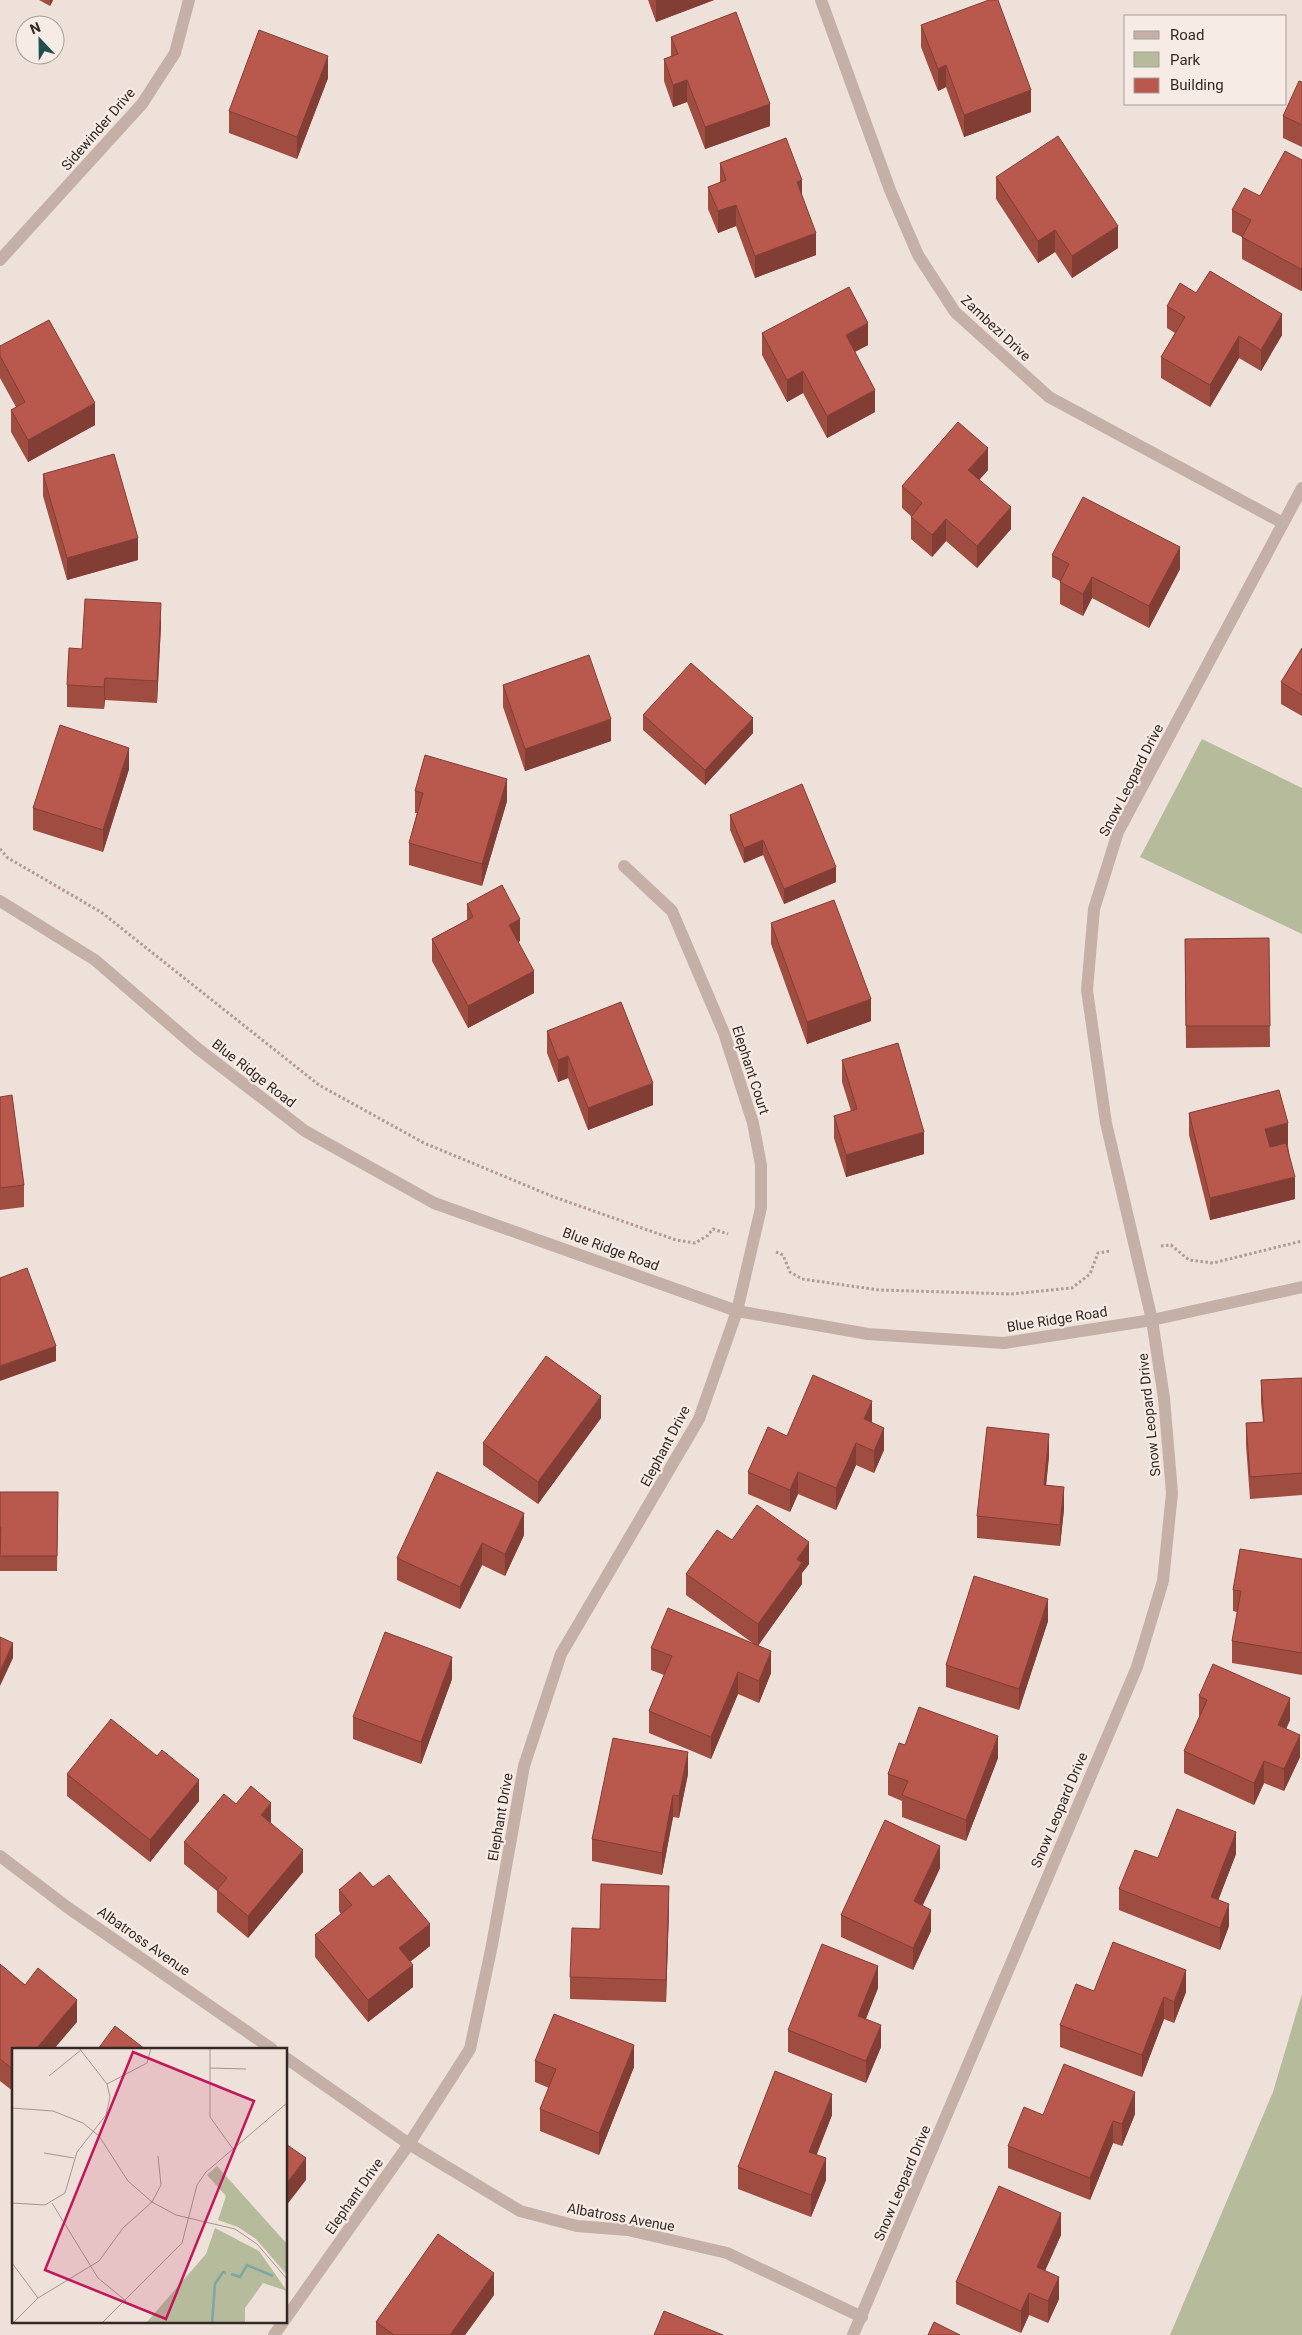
<svg xmlns="http://www.w3.org/2000/svg" width="1302" height="2335" font-family="Roboto,sans-serif">
<style>
.green{fill:#b5bb9b}
.lines{fill:none;stroke-linecap:round;stroke-linejoin:round}
.path{stroke:#b09a91;stroke-width:3;stroke-dasharray:2.5 2.5;stroke-linecap:butt}
.minor{stroke:#c5b0a7;stroke-width:12}
.wall{fill:#9f4c41}
.shaded-wall{fill:#823e35}
.building{fill:#b9584c;stroke:#823e35}
.labels{text-anchor:middle;stroke-width:4.5;stroke-linejoin:round;paint-order:stroke}
.street-label{font-size:14px;fill:#322826;stroke:#f6ece5}
.inset-river{fill:none;stroke:#7ba8a4;stroke-width:2.5}
.inset-road{fill:none;stroke:#a39791;stroke-width:1}
.view{fill:#c2185b;fill-opacity:0.15;stroke:#c2185b;stroke-width:2.5}
.inset-edge{fill:none;stroke:#322826;stroke-width:2.5}
</style>
<rect width="100%" height="100%" fill="#eee1d9"/>
<g class="green">
<polygon points="1202,739 1302,788 1302,934 1140,857"/>
<polygon points="1302,1994 1302,2335 1170,2335 1273,2092"/>
</g>
<g class="lines">
<g class="path">
<polyline points="0,849 8,858 101,912 319,1085 424,1143 554,1197 676,1240 695,1243 707,1236 713,1229 728,1234"/>
<polyline points="1161,1246 1171,1245 1189,1260 1213,1263 1302,1241"/>
<polyline points="776,1252 783,1255 790,1272 802,1279 879,1290 1011,1294 1072,1288 1090,1274 1098,1253 1110,1251"/>
</g>
<g class="minor">
<polyline points="821,0 890,190 918,255 955,312 1049,397 1283,523"/>
<polyline points="0,260 142,104 175,53 189,0"/>
<polyline points="0,901 95,960 197,1048 305,1131 434,1203 737,1311 868,1334 1004,1343 1152,1320 1302,1287"/>
<polyline points="0,1856 67,1907 272,2049"/>
<polyline points="286,2058 409,2144 520,2211 577,2226 628,2230 727,2253 862,2317"/>
<polyline points="286,2318 409,2144 470,2049 492,1945 524,1766 561,1654 699,1419 737,1311 761,1208 761,1165 753,1123 724,1033 672,911 624,866"/>
<polyline points="274,2335 284,2321"/>
<polyline points="853,2335 1137,1667 1163,1581 1172,1493 1164,1398 1152,1320 1106,1123 1087,990 1094,909 1118,832 1302,488"/>
</g>
</g>
<g class="wall">
<polygon points="39,0 53,0 50,6"/>
<polygon points="648,0 714,0 656,22"/>
<polygon points="921,25 1031,112 964,137 946,87 938,91 921,47"/>
<polygon points="671,37 770,126 705,149 687,102 673,107 664,81 664,59 671,56"/>
<polygon points="328,78 297,159 229,133 229,111"/>
<polygon points="1302,82 1302,147 1283,138 1283,116"/>
<polygon points="1302,160 1302,290 1301,291 1242,259 1242,237 1232,232 1232,210 1260,196"/>
<polygon points="720,163 802,195 816,255 755,278 736,226 718,233 708,209 708,187 720,183"/>
<polygon points="996,177 1118,248 1072,278 1055,252 1038,263 996,199"/>
<polygon points="1196,293 1282,335 1261,371 1239,358 1210,407 1161,378 1161,357 1175,333 1167,328 1167,306"/>
<polygon points="762,333 868,345 855,352 875,412 827,438 803,393 787,402 762,355"/>
<polygon points="0,346 95,425 28,462 11,432 11,410 16,407 0,378"/>
<polygon points="988,470 979,480 1011,529 977,568 946,541 932,557 911,539 911,516 902,508 902,486"/>
<polygon points="43,474 138,560 67,580 43,496"/>
<polygon points="1052,555 1180,569 1149,628 1092,598 1083,616 1060,604 1060,581 1052,577"/>
<polygon points="161,625 157,703 105,700 104,709 67,707 67,685 82,649"/>
<polygon points="1302,648 1302,716 1281,704 1281,682"/>
<polygon points="503,685 611,741 525,771 503,707"/>
<polygon points="643,715 753,733 705,785 643,730"/>
<polygon points="129,769 103,852 33,830 33,808"/>
<polygon points="415,791 507,801 482,886 409,865 409,843 417,813 415,813"/>
<polygon points="730,815 836,882 784,904 763,855 744,863 730,830"/>
<polygon points="467,904 520,941 518,942 534,993 468,1028 432,961 432,939 467,920"/>
<polygon points="771,923 871,1021 807,1044 771,944"/>
<polygon points="1269,938 1270,1047 1186,1048 1185,939"/>
<polygon points="547,1031 653,1105 588,1130 568,1078 558,1082 547,1053"/>
<polygon points="842,1060 924,1154 846,1177 834,1138 834,1116 851,1111 842,1082"/>
<polygon points="0,1097 24,1185 24,1207 0,1210"/>
<polygon points="1189,1113 1288,1145 1295,1199 1210,1220 1189,1135"/>
<polygon points="1302,1378 1302,1495 1250,1499 1246,1445 1246,1423 1263,1422 1261,1402 1261,1380"/>
<polygon points="601,1418 538,1504 483,1465 483,1443"/>
<polygon points="872,1423 884,1450 874,1473 856,1465 836,1510 798,1494 790,1512 748,1494 748,1472 787,1436"/>
<polygon points="1049,1456 1046,1485 1064,1509 1060,1546 977,1538 977,1516"/>
<polygon points="0,1492 58,1492 57,1571 0,1571"/>
<polygon points="524,1535 505,1576 482,1565 460,1609 397,1580 397,1558"/>
<polygon points="732,1540 809,1564 802,1573 802,1584 758,1645 771,1673 759,1703 738,1694 711,1759 649,1733 649,1711 664,1675 651,1670 651,1648 754,1644 686,1595 686,1574"/>
<polygon points="1302,1559 1302,1675 1232,1663 1232,1641 1237,1612 1233,1611 1233,1590"/>
<polygon points="1048,1621 1019,1710 946,1687 946,1665"/>
<polygon points="452,1679 421,1764 353,1739 353,1717"/>
<polygon points="1199,1696 1290,1720 1286,1729 1300,1757 1284,1791 1264,1783 1254,1805 1184,1773 1184,1751 1199,1718"/>
<polygon points="905,1745 998,1758 966,1841 902,1817 902,1801 888,1795 888,1774"/>
<polygon points="67,1774 199,1801 150,1862 67,1796"/>
<polygon points="688,1774 679,1818 673,1817 662,1875 592,1861 592,1839"/>
<polygon points="236,1804 271,1823 303,1872 248,1938 217,1912 217,1891 184,1864 184,1842"/>
<polygon points="1236,1854 1218,1900 1229,1926 1220,1950 1119,1910 1119,1889 1158,1858"/>
<polygon points="940,1868 923,1905 931,1931 913,1970 841,1937 841,1915"/>
<polygon points="373,1887 430,1946 410,1962 413,1987 368,2022 315,1957 315,1935 341,1914 339,1911 339,1890"/>
<polygon points="669,1908 666,2002 570,1999 570,1977 600,1929"/>
<polygon points="0,1964 25,1985 77,2022 14,2049 14,2092 0,2081"/>
<polygon points="878,1988 866,2019 881,2047 866,2083 788,2052 788,2030"/>
<polygon points="1094,1991 1186,1992 1174,2023 1164,2019 1142,2077 1060,2047 1060,2025"/>
<polygon points="535,2061 634,2067 599,2155 540,2131 540,2109 549,2088 535,2082"/>
<polygon points="1135,2114 1122,2146 1113,2143 1090,2200 1008,2168 1008,2146 1043,2115"/>
<polygon points="832,2115 817,2154 826,2180 811,2217 738,2189 738,2167"/>
<polygon points="1061,2235 1045,2270 1059,2299 1048,2323 1029,2315 1021,2333 956,2304 956,2282"/>
<polygon points="494,2295 465,2335 376,2335 376,2322"/>
</g>
<g class="shaded-wall">
<polygon points="50,0 53,0 50,6"/>
<polygon points="656,0 714,0 656,22"/>
<polygon points="328,56 328,78 297,159 297,137"/>
<polygon points="946,65 946,87 938,91 938,69"/>
<polygon points="687,80 687,102 673,107 673,85"/>
<polygon points="1031,90 1031,112 964,137 964,115"/>
<polygon points="770,104 770,126 705,149 705,127"/>
<polygon points="802,180 802,202 797,182"/>
<polygon points="736,205 736,226 718,233 718,211"/>
<polygon points="1118,226 1118,248 1072,278 1072,256"/>
<polygon points="1055,230 1055,252 1038,263 1038,241"/>
<polygon points="816,233 816,255 755,278 755,256"/>
<polygon points="1302,268 1302,290 1301,291 1301,269"/>
<polygon points="1282,314 1282,335 1261,371 1261,350"/>
<polygon points="868,323 868,345 846,356 846,335"/>
<polygon points="1239,336 1239,358 1210,407 1210,385"/>
<polygon points="803,371 803,393 787,402 787,380"/>
<polygon points="875,390 875,412 827,438 827,416"/>
<polygon points="95,403 95,425 28,462 28,440"/>
<polygon points="988,448 988,470 968,492 968,470"/>
<polygon points="1011,507 1011,529 977,568 977,546"/>
<polygon points="946,519 946,541 932,557 932,535"/>
<polygon points="138,538 138,560 67,580 67,558"/>
<polygon points="1180,547 1180,569 1149,628 1149,606"/>
<polygon points="1092,577 1092,598 1083,616 1083,594"/>
<polygon points="161,603 161,625 157,703 157,681"/>
<polygon points="105,678 105,700 104,709 104,687"/>
<polygon points="753,718 753,733 705,785 705,770"/>
<polygon points="611,719 611,741 525,771 525,749"/>
<polygon points="129,748 129,769 103,852 103,830"/>
<polygon points="507,779 507,801 482,886 482,864"/>
<polygon points="763,840 763,855 744,863 744,848"/>
<polygon points="836,867 836,882 784,904 784,889"/>
<polygon points="520,919 520,941 509,946 509,925"/>
<polygon points="534,971 534,993 468,1028 468,1006"/>
<polygon points="871,999 871,1021 807,1044 807,1022"/>
<polygon points="568,1056 568,1078 558,1082 558,1060"/>
<polygon points="653,1083 653,1105 588,1130 588,1108"/>
<polygon points="1288,1123 1288,1145 1265,1150 1265,1129"/>
<polygon points="924,1132 924,1154 846,1177 846,1155"/>
<polygon points="1295,1177 1295,1199 1210,1220 1210,1198"/>
<polygon points="56,1346 56,1361 0,1381 0,1366"/>
<polygon points="601,1396 601,1418 538,1504 538,1482"/>
<polygon points="872,1401 872,1423 864,1419"/>
<polygon points="884,1428 884,1450 874,1473 874,1451"/>
<polygon points="1049,1434 1049,1456 1044,1506 1044,1485"/>
<polygon points="856,1443 856,1465 836,1510 836,1488"/>
<polygon points="798,1472 798,1494 790,1512 790,1490"/>
<polygon points="1064,1487 1064,1509 1060,1546 1060,1525"/>
<polygon points="524,1513 524,1535 505,1576 505,1554"/>
<polygon points="809,1542 809,1564 802,1573 802,1584 758,1646 758,1624 797,1559"/>
<polygon points="482,1543 482,1565 460,1609 460,1587"/>
<polygon points="1048,1599 1048,1621 1019,1710 1019,1689"/>
<polygon points="13,1643 13,1658 0,1686 0,1671"/>
<polygon points="771,1651 771,1673 759,1703 759,1681"/>
<polygon points="452,1657 452,1679 421,1764 421,1742"/>
<polygon points="738,1672 738,1694 711,1759 711,1737"/>
<polygon points="1290,1698 1290,1720 1278,1747 1278,1725"/>
<polygon points="1300,1735 1300,1757 1284,1791 1284,1769"/>
<polygon points="998,1736 998,1758 966,1841 966,1820"/>
<polygon points="688,1752 688,1774 679,1818 679,1796"/>
<polygon points="1264,1761 1264,1783 1254,1805 1254,1783"/>
<polygon points="199,1780 199,1801 150,1862 150,1840"/>
<polygon points="673,1795 673,1817 662,1875 662,1853"/>
<polygon points="271,1803 271,1824 261,1815"/>
<polygon points="1236,1832 1236,1854 1211,1919 1211,1897"/>
<polygon points="940,1846 940,1868 914,1923 914,1901"/>
<polygon points="303,1850 303,1872 248,1938 248,1916"/>
<polygon points="669,1886 669,1908 666,2002 666,1980"/>
<polygon points="1229,1904 1229,1926 1220,1950 1220,1928"/>
<polygon points="931,1910 931,1931 913,1970 913,1948"/>
<polygon points="430,1924 430,1946 399,1970 399,1948"/>
<polygon points="413,1965 413,1987 368,2022 368,2000"/>
<polygon points="878,1966 878,1988 858,2038 858,2016"/>
<polygon points="1186,1970 1186,1992 1174,2023 1174,2002"/>
<polygon points="1164,1997 1164,2019 1142,2077 1142,2055"/>
<polygon points="77,2000 77,2022 54,2049 36,2049"/>
<polygon points="881,2025 881,2047 866,2083 866,2061"/>
<polygon points="634,2045 634,2067 599,2155 599,2133"/>
<polygon points="1135,2092 1135,2114 1122,2146 1122,2124"/>
<polygon points="832,2094 832,2115 809,2173 809,2152"/>
<polygon points="1113,2121 1113,2143 1090,2200 1090,2178"/>
<polygon points="306,2158 306,2180 286,2206 286,2184"/>
<polygon points="826,2158 826,2180 811,2217 811,2195"/>
<polygon points="1061,2213 1061,2235 1037,2289 1037,2267"/>
<polygon points="494,2273 494,2295 465,2335 450,2335"/>
<polygon points="1059,2277 1059,2299 1048,2323 1048,2301"/>
<polygon points="1029,2293 1029,2315 1021,2333 1021,2311"/>
</g>
<g class="building">
<polygon points="989,0 998,0 1031,90 964,115 946,65 938,69 921,25"/>
<polygon points="736,12 770,104 705,127 687,80 673,85 664,59 678,54 671,37"/>
<polygon points="259,30 328,56 297,137 229,111"/>
<polygon points="1299,81 1302,82 1302,125 1283,116"/>
<polygon points="1058,136 1118,226 1072,256 1055,230 1038,241 996,177"/>
<polygon points="786,138 802,180 797,182 816,233 755,256 736,205 718,211 708,187 726,180 720,163"/>
<polygon points="1285,151 1302,160 1302,268 1301,269 1242,237 1251,220 1232,210 1244,188 1260,196"/>
<polygon points="1210,271 1282,314 1261,350 1239,336 1210,385 1161,357 1185,317 1167,306 1180,283 1196,293"/>
<polygon points="849,287 868,323 846,335 875,390 827,416 803,371 787,380 762,333"/>
<polygon points="49,320 95,403 28,440 11,410 25,402 0,356 0,346"/>
<polygon points="958,422 988,448 968,470 1011,507 977,546 946,519 932,535 911,517 922,503 902,486"/>
<polygon points="114,454 138,538 67,558 43,474"/>
<polygon points="1083,497 1180,547 1149,606 1092,577 1083,594 1060,582 1069,564 1052,555"/>
<polygon points="85,599 161,603 157,681 105,678 104,687 67,685 69,648 82,649"/>
<polygon points="1302,648 1302,695 1281,682"/>
<polygon points="589,655 611,719 525,749 503,685"/>
<polygon points="691,663 753,718 705,770 643,715"/>
<polygon points="60,725 129,748 103,830 33,808"/>
<polygon points="425,755 507,779 482,864 409,843 423,793 415,791"/>
<polygon points="802,784 836,867 784,889 763,840 744,848 730,815"/>
<polygon points="502,885 520,919 509,925 534,971 468,1006 432,939 473,917 467,904"/>
<polygon points="834,900 871,999 807,1022 771,923"/>
<polygon points="1269,938 1270,1026 1186,1026 1185,939"/>
<polygon points="621,1002 653,1083 588,1108 568,1056 558,1060 547,1031"/>
<polygon points="898,1043 924,1132 846,1155 834,1116 857,1109 842,1060"/>
<polygon points="1279,1090 1288,1123 1265,1129 1270,1147 1286,1143 1295,1177 1210,1198 1189,1113"/>
<polygon points="12,1095 24,1185 0,1188 0,1097"/>
<polygon points="27,1268 56,1346 0,1366 0,1278"/>
<polygon points="546,1356 601,1396 538,1482 483,1443"/>
<polygon points="813,1375 872,1401 864,1419 884,1428 874,1451 856,1443 836,1488 798,1472 790,1490 748,1472 768,1427 787,1436"/>
<polygon points="1302,1378 1302,1473 1250,1477 1246,1423 1264,1422 1261,1380"/>
<polygon points="987,1427 1049,1434 1044,1485 1064,1487 1060,1525 977,1516"/>
<polygon points="437,1472 524,1513 505,1554 482,1543 460,1587 397,1558"/>
<polygon points="0,1492 58,1492 57,1556 0,1556 1,1527 0,1527"/>
<polygon points="757,1505 809,1542 797,1559 802,1563 758,1624 686,1574 717,1530 732,1540"/>
<polygon points="1240,1549 1302,1559 1302,1653 1232,1641 1241,1591 1233,1590"/>
<polygon points="974,1576 1048,1599 1019,1689 946,1665"/>
<polygon points="668,1608 771,1651 759,1681 738,1672 711,1737 649,1711 672,1656 651,1648"/>
<polygon points="385,1632 452,1657 421,1742 353,1717"/>
<polygon points="0,1637 13,1643 0,1671"/>
<polygon points="1213,1664 1290,1698 1278,1725 1300,1735 1284,1769 1264,1761 1254,1783 1184,1751 1207,1700 1199,1696"/>
<polygon points="919,1707 998,1736 966,1820 902,1795 908,1781 888,1774 899,1743 905,1745"/>
<polygon points="111,1719 157,1756 162,1750 199,1780 150,1840 67,1774"/>
<polygon points="613,1738 688,1752 679,1796 673,1795 662,1853 592,1839"/>
<polygon points="251,1786 271,1803 261,1815 303,1850 248,1916 217,1890 227,1878 184,1842 224,1794 236,1804"/>
<polygon points="1177,1809 1236,1832 1211,1897 1229,1904 1220,1928 1119,1889 1135,1850 1158,1858"/>
<polygon points="885,1820 940,1846 914,1901 931,1910 913,1948 841,1915"/>
<polygon points="360,1872 373,1887 389,1875 430,1924 399,1948 413,1965 368,2000 315,1935 352,1905 339,1890"/>
<polygon points="601,1884 669,1886 666,1980 570,1977 572,1928 600,1929"/>
<polygon points="1113,1942 1186,1970 1174,2002 1164,1997 1142,2055 1060,2025 1076,1984 1094,1991"/>
<polygon points="822,1944 878,1966 858,2016 881,2025 866,2061 788,2030"/>
<polygon points="0,1964 25,1985 38,1968 77,2000 36,2049 14,2049 14,2070 0,2059"/>
<polygon points="554,2014 634,2045 599,2133 540,2109 556,2069 535,2061"/>
<polygon points="115,2026 145,2049 98,2049"/>
<polygon points="1064,2064 1135,2092 1122,2124 1113,2121 1090,2178 1008,2146 1024,2107 1043,2115"/>
<polygon points="775,2071 832,2094 809,2152 826,2158 811,2195 738,2167"/>
<polygon points="286,2144 306,2158 286,2184"/>
<polygon points="999,2186 1061,2213 1037,2267 1059,2277 1048,2301 1029,2293 1021,2311 956,2282"/>
<polygon points="438,2234 494,2273 450,2335 394,2335 376,2322"/>
<polygon points="664,2311 723,2335 654,2335"/>
<polygon points="934,2322 960,2335 928,2335"/>
</g>
<g class="labels">
<g class="street-label">
<text transform="translate(98 129) rotate(-49)" y="5">Sidewinder Drive</text>
<text transform="translate(996 328) rotate(43)" y="5">Zambezi Drive</text>
<text transform="translate(1131 780) rotate(-63)" y="5">Snow Leopard Drive</text>
<text transform="translate(751 1070) rotate(72)" y="5">Elephant Court</text>
<text transform="translate(254 1073) rotate(38)" y="5">Blue Ridge Road</text>
<text transform="translate(611 1249) rotate(20)" y="5">Blue Ridge Road</text>
<text transform="translate(1057 1319) rotate(-9)" y="5">Blue Ridge Road</text>
<text transform="translate(1149 1415) rotate(-96)" y="5">Snow Leopard Drive</text>
<text transform="translate(665 1446) rotate(-62)" y="5">Elephant Drive</text>
<text transform="translate(1059 1810) rotate(-67)" y="5">Snow Leopard Drive</text>
<text transform="translate(500 1817) rotate(-80)" y="5">Elephant Drive</text>
<text transform="translate(144 1941) rotate(35)" y="5">Albatross Avenue</text>
<text transform="translate(902 2183) rotate(-67)" y="5">Snow Leopard Drive</text>
<text transform="translate(354 2196) rotate(-55)" y="5">Elephant Drive</text>
<text transform="translate(621 2217) rotate(10)" y="5">Albatross Avenue</text>
</g>
</g>
<g transform="translate(12 2048)">
<rect width="275" height="275" fill="#eee1d9"/>
<path d="M205,118L275,196V227L244,191L226,179L206,172L214,148L195,127ZM203,180L247,203L275,243L251,235L233,260V275H134L194,206Z" fill="#b5bb9b"/>
<path class="inset-river" d="M219,226L228,229L235,217L261,228M200,275L203,236L211,224L214,225"/>
<path class="inset-road" d="M198,0V69L221,101M198,20L234,21M37,28L69,2M95,36L135,15L139,0M0,60L41,63L71,75L87,88L116,133L140,154L164,167L223,181L245,196L275,231M32,105L62,110M0,155L33,157L53,145L65,104L94,67L98,49L95,36L67,0M40,155L86,230L114,253M0,215L26,250M1,275L26,250L87,213L111,180L140,154L149,137L146,108M90,275L170,195L185,137L194,124L275,55"/>
<path class="view" d="M121,4L242,53L154,271L33,222Z"/>
<rect width="275" height="275" class="inset-edge"/>
</g>
<rect x="1124" y="15" width="162" height="90" fill="#f6ece5" stroke="#a89e99"/>
<rect x="1134" y="31" width="25" height="8" fill="#c5b0a7" stroke="#a89e99"/>
<text x="1170" y="40" font-size="15" fill="#322826">Road</text>
<rect x="1134" y="52" width="25" height="15" fill="#b5bb9b" stroke="#a89e99"/>
<text x="1170" y="65" font-size="15" fill="#322826">Park</text>
<rect x="1134" y="78" width="25" height="15" fill="#b9584c" stroke="#a89e99"/>
<text x="1170" y="90" font-size="15" fill="#322826">Building</text>
<g transform="translate(40 40) rotate(338)"><circle r="24" fill="#f6ece5" stroke="#a89e99"/>
<path d="M0-4L9 19L0 12L-9 19Z" fill="#214f4b"/>
<text y="-8" font-size="14" font-weight="bold" text-anchor="middle" fill="#322826">N</text>
</g>
</svg>
